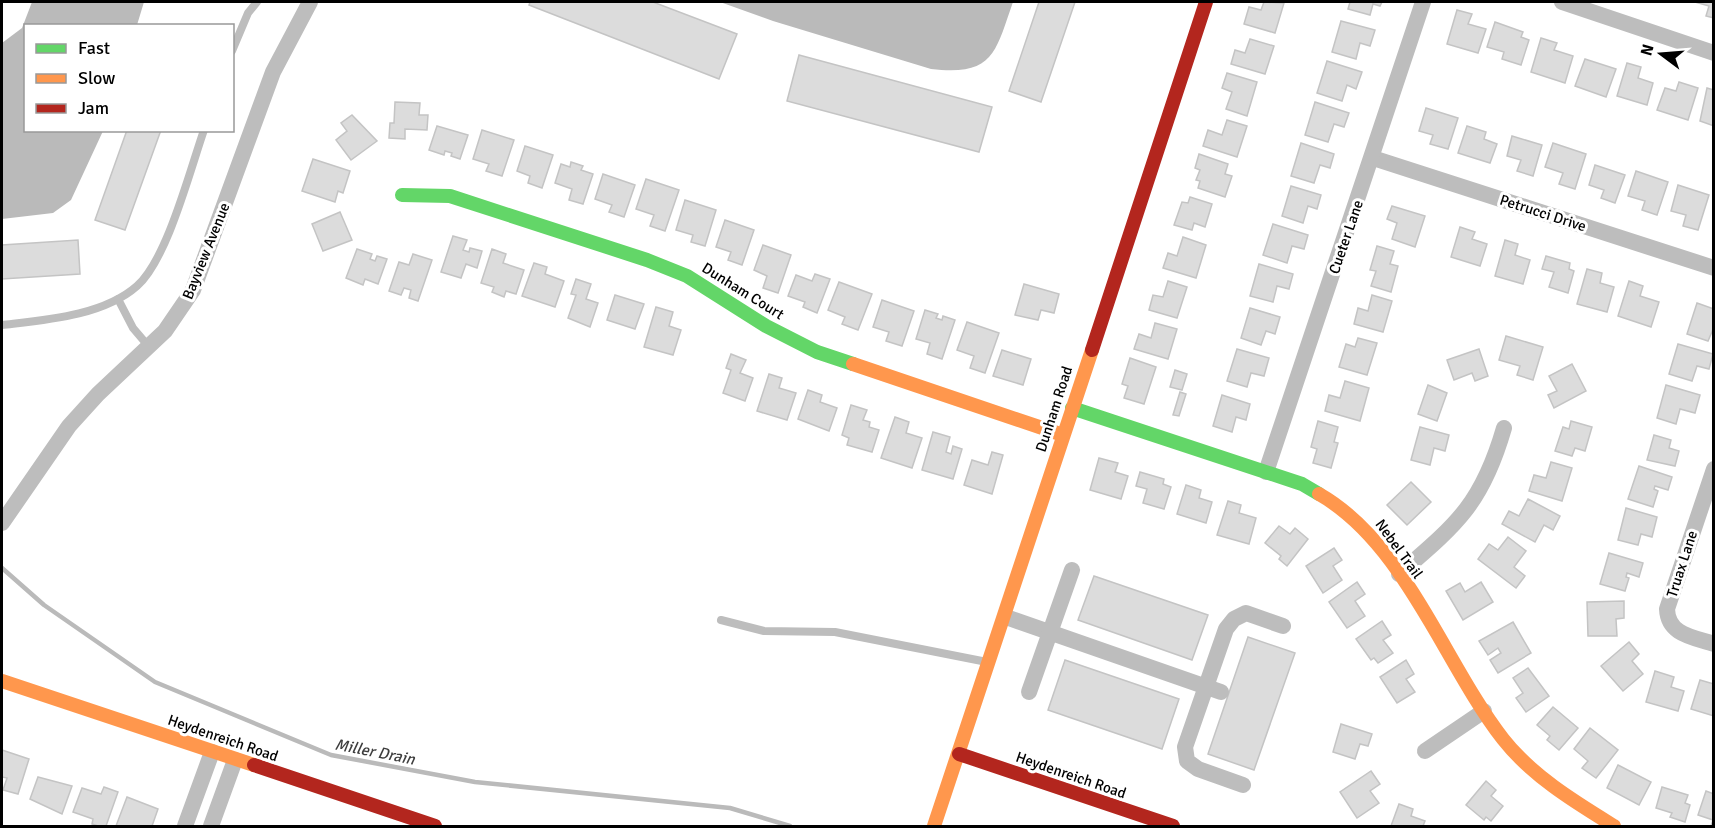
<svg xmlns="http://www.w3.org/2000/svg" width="1715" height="828" font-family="Signika,sans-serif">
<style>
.water{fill:#bababa}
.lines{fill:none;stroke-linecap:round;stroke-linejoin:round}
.stream{stroke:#bababa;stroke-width:4.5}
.building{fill:#dcdcdc;stroke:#c4c4c4;stroke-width:1.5}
.lane{stroke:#bdbdbd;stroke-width:8}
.street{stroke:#bdbdbd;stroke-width:16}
.fast{stroke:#63d668;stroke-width:14}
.slow{stroke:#ff974d;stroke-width:14}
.jam{stroke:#b3261e;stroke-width:14}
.labels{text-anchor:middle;stroke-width:6;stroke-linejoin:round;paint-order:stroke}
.street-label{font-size:15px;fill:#000;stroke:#fff}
.water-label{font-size:16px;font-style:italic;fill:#3e3e3e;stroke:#fff}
</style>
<rect width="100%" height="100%" fill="#fff"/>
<g class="water">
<polygon points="32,2 144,2 137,25 26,26 26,130 103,131 71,200 53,213 2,219 2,43 22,28"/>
<path d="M720,2H1013C995,53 994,76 931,69L773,21Z"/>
</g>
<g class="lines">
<polyline class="stream" points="2,568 44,605 155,682 331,755 475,782 730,808 790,826"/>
</g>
<g class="building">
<polygon points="530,2 653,2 737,34 719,79 529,5"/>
<polygon points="1039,2 1075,2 1041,102 1009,91"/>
<polygon points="1264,2 1284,3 1275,33 1244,24 1249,7 1261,10"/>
<polygon points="1350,2 1382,2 1380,6 1373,4 1370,15 1348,9"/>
<polygon points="1695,2 1714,2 1714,18 1706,16 1709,6"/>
<polygon points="1457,10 1472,14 1468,24 1486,29 1478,53 1447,44"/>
<polygon points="1341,21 1375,30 1370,46 1360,43 1356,59 1332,52"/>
<polygon points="1495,22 1523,32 1521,37 1529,40 1521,65 1502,59 1504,52 1487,47"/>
<polygon points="1541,38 1557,43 1554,50 1573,56 1565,83 1531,72"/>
<polygon points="1250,39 1274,46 1265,74 1231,64 1235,50 1245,53"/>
<polygon points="799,55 992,107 979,152 787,101"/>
<polygon points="1585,59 1616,69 1606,97 1575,86"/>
<polygon points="1327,61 1362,72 1356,89 1347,85 1342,101 1317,93"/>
<polygon points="1627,63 1641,67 1638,78 1653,83 1647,105 1617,96"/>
<polygon points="1227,73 1257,82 1247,116 1226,109 1232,92 1222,88"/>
<polygon points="1679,82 1698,88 1688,120 1657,110 1665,88 1676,91"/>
<polygon points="1707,88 1714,90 1714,126 1700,121"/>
<polygon points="395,102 420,103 419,115 428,115 427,130 405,129 405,139 389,138 390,123 394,123"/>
<polygon points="1315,102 1349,113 1344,127 1334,124 1328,142 1305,135"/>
<polygon points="1426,108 1458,118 1448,149 1430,144 1433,135 1419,131"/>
<polygon points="352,115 377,141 351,160 336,140 347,131 341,123"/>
<polygon points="1227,120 1247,126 1237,157 1203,146 1208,130 1222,135"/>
<polygon points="437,126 468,135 460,159 451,156 452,153 445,151 444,155 429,150"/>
<polygon points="1467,126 1486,132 1484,139 1497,144 1490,163 1458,153"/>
<polygon points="127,130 161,130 125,230 95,220"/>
<polygon points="482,130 514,140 502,176 486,171 489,164 473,159"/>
<polygon points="1512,136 1542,145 1533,176 1517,171 1521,160 1507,156"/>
<polygon points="1301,143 1334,154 1330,168 1320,165 1314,183 1291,176"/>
<polygon points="1553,143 1586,154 1575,189 1559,184 1563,173 1545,167"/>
<polygon points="525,146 553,155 542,188 528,183 530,176 517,171"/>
<polygon points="1199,154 1228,164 1225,174 1232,176 1225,197 1198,188 1200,181 1196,180 1200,170 1195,168"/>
<polygon points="313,159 350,171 343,193 338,191 335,202 302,191"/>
<polygon points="571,162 583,166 581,170 593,174 583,204 569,200 572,189 555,183 561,164 570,167"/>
<polygon points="1595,165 1625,175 1615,203 1601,198 1604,190 1589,185"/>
<polygon points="1636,171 1668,182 1657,215 1642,210 1645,201 1628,196"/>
<polygon points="603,174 635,185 624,217 609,212 612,205 595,199"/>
<polygon points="646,179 679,190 665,231 650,226 654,215 636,209"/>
<polygon points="1678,185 1709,195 1698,230 1683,226 1686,215 1671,211"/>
<polygon points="1291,186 1321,195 1317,209 1308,206 1303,223 1282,216"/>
<polygon points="1190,197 1212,204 1205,227 1194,223 1192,230 1174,225 1182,202 1188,203"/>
<polygon points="685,200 716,210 705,246 691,242 693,235 676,230"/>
<polygon points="1392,206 1425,216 1415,247 1392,239 1397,223 1387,219"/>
<polygon points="340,212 352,240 323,251 312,224"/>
<polygon points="725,220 754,230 742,265 728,260 731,252 716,247"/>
<polygon points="1273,224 1308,235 1304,249 1292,246 1287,263 1263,255"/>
<polygon points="1460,227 1475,232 1472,239 1487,244 1480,266 1451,257"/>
<polygon points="453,236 467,240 463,250 469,252 470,248 482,251 477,268 466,264 461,278 441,272"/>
<polygon points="1183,237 1206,245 1196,278 1163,268 1168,253 1177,256"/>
<polygon points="78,240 80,274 2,279 2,245"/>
<polygon points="1505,240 1518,244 1515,255 1530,260 1523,284 1495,276"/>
<polygon points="763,245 791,255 778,293 763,288 767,276 754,270"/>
<polygon points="1377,246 1394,251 1390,264 1398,266 1391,292 1371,286 1376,271 1370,270"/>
<polygon points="357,249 372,254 370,259 375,261 377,256 387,259 378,284 365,279 363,285 346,278"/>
<polygon points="492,249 506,254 503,263 524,270 516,294 506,291 504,297 492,292 494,287 481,283"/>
<polygon points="413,254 432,260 418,301 409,298 411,290 404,288 401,295 389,291 399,262 409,265"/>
<polygon points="1546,256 1570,263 1569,269 1574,271 1568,293 1549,287 1554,272 1542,269"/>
<polygon points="534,263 547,267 545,274 564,281 555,307 522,296"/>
<polygon points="1259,264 1293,274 1289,289 1277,286 1273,302 1250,296"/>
<polygon points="1587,269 1602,273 1600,283 1614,287 1607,312 1577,304"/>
<polygon points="815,274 830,279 817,313 803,307 805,302 788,296 796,275 812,281"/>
<polygon points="576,279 591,284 586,299 598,303 590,327 568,318 576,295 571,294"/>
<polygon points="1168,281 1187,287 1177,318 1149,310 1153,295 1163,297"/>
<polygon points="1629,281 1643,286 1640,296 1659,302 1651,327 1618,316"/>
<polygon points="839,282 872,294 858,330 842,324 845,317 828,310"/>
<polygon points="1024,284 1059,294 1054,313 1041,310 1038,320 1015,315"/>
<polygon points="615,295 644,304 635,329 607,320"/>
<polygon points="1372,295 1392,301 1383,332 1354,324 1358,308 1368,311"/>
<polygon points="882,300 914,311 902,346 886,341 889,332 873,327"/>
<polygon points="1697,303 1714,309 1714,327 1708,341 1687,334"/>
<polygon points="656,307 673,312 669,326 681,330 673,355 644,347"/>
<polygon points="1250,308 1280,317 1275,334 1266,331 1261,345 1241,338"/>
<polygon points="925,310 938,314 936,318 942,320 943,316 955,320 942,359 927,354 930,343 916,339"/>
<polygon points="967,322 999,333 985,373 970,368 974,356 957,350"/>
<polygon points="1155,323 1177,329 1168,359 1134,349 1139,334 1151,338"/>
<polygon points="1506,336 1543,347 1533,380 1517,375 1520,366 1499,360"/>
<polygon points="1358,338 1377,343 1367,375 1339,367 1346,344 1355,347"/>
<polygon points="1678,344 1713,354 1709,369 1697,366 1692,381 1669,374"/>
<polygon points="1237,349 1269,358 1264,376 1251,373 1247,387 1227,381"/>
<polygon points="1479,349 1488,376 1475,381 1472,373 1454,380 1447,360"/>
<polygon points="1002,350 1031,359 1023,385 993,376"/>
<polygon points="731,354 746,360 740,373 753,378 745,401 723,393 731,370 726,368"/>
<polygon points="1130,358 1156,367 1144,404 1124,398 1128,386 1122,384"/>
<polygon points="1572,364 1586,391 1554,408 1548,395 1557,391 1549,376"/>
<polygon points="1175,370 1187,374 1182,390 1170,387"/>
<polygon points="769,374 782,378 779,388 796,393 787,420 757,411"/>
<polygon points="1345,381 1369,388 1360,421 1325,411 1329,395 1340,398"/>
<polygon points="1428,385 1447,393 1437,421 1418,414"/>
<polygon points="1666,385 1700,395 1695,413 1680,409 1676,424 1657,418"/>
<polygon points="808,390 822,395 820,402 837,408 829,431 798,419"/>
<polygon points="1180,392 1186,394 1179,416 1173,415"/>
<polygon points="1222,395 1250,404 1246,420 1236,417 1232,432 1213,426"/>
<polygon points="851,405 867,410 863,420 870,422 869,427 879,430 872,452 847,445 849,438 842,435"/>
<polygon points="895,417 909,422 906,433 922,438 912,468 881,458"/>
<polygon points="1318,421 1338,427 1334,442 1338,443 1331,468 1313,463 1317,449 1311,447"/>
<polygon points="1571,421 1592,427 1585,451 1575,448 1572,456 1555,451 1563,427 1569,429"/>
<polygon points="1420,427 1449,435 1445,451 1434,448 1430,465 1411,460"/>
<polygon points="933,432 950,437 946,452 951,454 953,446 962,449 953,479 922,470"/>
<polygon points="1654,435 1671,440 1669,448 1679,451 1675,466 1647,460"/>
<polygon points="992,452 1003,455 992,494 964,485 972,460 988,465"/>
<polygon points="1099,458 1118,463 1115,472 1128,476 1121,499 1090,490"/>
<polygon points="1551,462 1572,468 1562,501 1529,491 1534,475 1546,478"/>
<polygon points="1639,466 1672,477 1668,490 1655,486 1654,489 1658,491 1653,507 1628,499"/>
<polygon points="1140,472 1164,479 1163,484 1171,487 1164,509 1143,503 1147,489 1136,486"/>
<polygon points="1411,482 1431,502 1407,525 1387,505"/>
<polygon points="1186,485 1201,490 1199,498 1212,502 1206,523 1177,514"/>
<polygon points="1528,499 1560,516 1553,530 1544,525 1535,542 1502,524 1509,511 1519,516"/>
<polygon points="1228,501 1241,505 1239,513 1256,518 1249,544 1217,535"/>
<polygon points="1626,508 1657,517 1652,537 1641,534 1638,545 1618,540"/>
<polygon points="1279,526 1290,534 1295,528 1308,539 1287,566 1279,559 1281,556 1265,543"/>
<polygon points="1508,537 1526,551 1514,567 1525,576 1516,588 1478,559 1489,544 1498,550"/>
<polygon points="1334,548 1342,560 1333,566 1342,580 1323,593 1306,566"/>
<polygon points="1609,553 1643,563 1639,577 1627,573 1626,577 1629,578 1625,591 1600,584"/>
<polygon points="1094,576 1208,615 1192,660 1078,620"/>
<polygon points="1357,582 1365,594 1355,601 1365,616 1347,628 1329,602"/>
<polygon points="1481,582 1493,602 1463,620 1446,591 1460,583 1465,592"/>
<polygon points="1624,601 1624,618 1616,619 1617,636 1588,636 1587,602"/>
<polygon points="1382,621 1391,635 1383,640 1393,653 1378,663 1374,658 1371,660 1356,639"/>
<polygon points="1513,622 1531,653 1498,673 1490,660 1501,653 1498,648 1488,655 1479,641"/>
<polygon points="1248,637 1295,653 1254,770 1208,754"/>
<polygon points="1629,642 1639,654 1632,661 1643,674 1623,691 1601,666"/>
<polygon points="1065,660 1179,699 1162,749 1048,710"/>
<polygon points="1406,660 1414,674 1406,679 1415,692 1397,703 1380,677"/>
<polygon points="1528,668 1549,696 1526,712 1516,698 1523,693 1513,678"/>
<polygon points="1655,671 1674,677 1671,687 1684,691 1678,711 1646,702"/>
<polygon points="1700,680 1714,684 1714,716 1691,709"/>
<polygon points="1553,707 1578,728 1559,750 1547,740 1550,736 1537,725"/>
<polygon points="1341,724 1372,734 1368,746 1360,744 1355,759 1333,752"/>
<polygon points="1590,728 1618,750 1596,778 1582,768 1588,761 1574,749"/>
<polygon points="2,750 29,759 18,794 3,790 7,778 2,777"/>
<polygon points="1618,765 1651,782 1639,805 1607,788"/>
<polygon points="1371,771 1380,784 1370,791 1379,803 1357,818 1340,792"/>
<polygon points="38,777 72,786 62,814 30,799"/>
<polygon points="1486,781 1496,790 1491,796 1503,806 1491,821 1486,817 1484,820 1466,805"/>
<polygon points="104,787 118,792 106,826 98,826 92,824 93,819 73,812 82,788 101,794"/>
<polygon points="1662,787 1688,795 1685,803 1690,805 1685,822 1670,817 1672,813 1656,808"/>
<polygon points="1706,791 1714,794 1714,826 1711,826 1713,820 1698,815"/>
<polygon points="127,797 158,809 152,826 116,826"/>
<polygon points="1399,804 1413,809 1411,816 1425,821 1423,826 1391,826"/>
</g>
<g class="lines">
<g class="lane">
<polyline points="232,51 248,13 257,2"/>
<polyline points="118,299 133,328 150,348"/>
<path d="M2,325C45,320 103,316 137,286C167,260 190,170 204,130"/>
<polyline points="721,620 764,631 835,632 987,662"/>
</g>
<g class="street">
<polyline points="1562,2 1714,53"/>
<polyline points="1373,158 1714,268"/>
<path d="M1714,469L1667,609C1668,635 1693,637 1714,644"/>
<polyline points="1266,472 1423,2"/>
<polyline points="2,523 69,426 98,394 165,331 193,290 273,72 310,2"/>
<path d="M1399,574C1457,524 1482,504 1504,428"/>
<polyline points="1006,617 1221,692"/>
<polyline points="1029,692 1072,570"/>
<polyline points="1425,751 1484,711"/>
<polyline points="1243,785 1198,769 1187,761 1185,747 1226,629 1234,619 1246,613 1283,626"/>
<polyline points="185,826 212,752"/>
<polyline points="211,826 235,760"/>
</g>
<g class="fast">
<polyline points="402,195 450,196 647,260 687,276 766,326 817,352 853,364"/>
<polyline points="1072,408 1302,484 1319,494"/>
</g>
<g class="slow">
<polyline points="853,364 1063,435"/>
<path d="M1319,494C1405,543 1444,663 1503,739C1532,776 1575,802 1614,826"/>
<polyline points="2,681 254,765"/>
<polyline points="934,826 1092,350"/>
</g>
<g class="jam">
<polyline points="1092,350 1206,2"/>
<polyline points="959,754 1173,826"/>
<polyline points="254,765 435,826"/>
</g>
</g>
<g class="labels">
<g class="street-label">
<text transform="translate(1543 213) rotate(18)" y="5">Petrucci Drive</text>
<text transform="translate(1346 237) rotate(-71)" y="5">Cueter Lane</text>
<text transform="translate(206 251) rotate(-68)" y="5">Bayview Avenue</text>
<text transform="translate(743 291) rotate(32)" y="5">Dunham Court</text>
<text transform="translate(1054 409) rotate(-72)" y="5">Dunham Road</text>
<text transform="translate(1399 549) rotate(54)" y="5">Nebel Trail</text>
<text transform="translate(1682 564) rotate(-72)" y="5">Truax Lane</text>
<text transform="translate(223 738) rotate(19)" y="5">Heydenreich Road</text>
<text transform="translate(1071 775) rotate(19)" y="5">Heydenreich Road</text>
</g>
<g class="water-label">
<text transform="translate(375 751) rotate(11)" y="6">Miller Drain</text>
</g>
</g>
<rect width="1715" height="828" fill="none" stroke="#000000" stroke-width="6"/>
<rect x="24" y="24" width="210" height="108" fill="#ffffff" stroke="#999999" stroke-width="1.5"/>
<rect x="36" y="44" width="30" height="9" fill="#63d668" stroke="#999999" stroke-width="1.5"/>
<text x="78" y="54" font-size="18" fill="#000000">Fast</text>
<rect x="36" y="74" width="30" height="9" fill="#ff974d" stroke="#999999" stroke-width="1.5"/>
<text x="78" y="84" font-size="18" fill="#000000">Slow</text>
<rect x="36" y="104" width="30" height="9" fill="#b3261e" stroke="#999999" stroke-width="1.5"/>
<text x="78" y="114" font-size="18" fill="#000000">Jam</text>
<g transform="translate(1661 54) rotate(286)" stroke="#ffffff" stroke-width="4.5" paint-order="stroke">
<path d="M0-4.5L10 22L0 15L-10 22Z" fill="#000000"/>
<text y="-9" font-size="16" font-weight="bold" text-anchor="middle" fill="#000000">N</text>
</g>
</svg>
